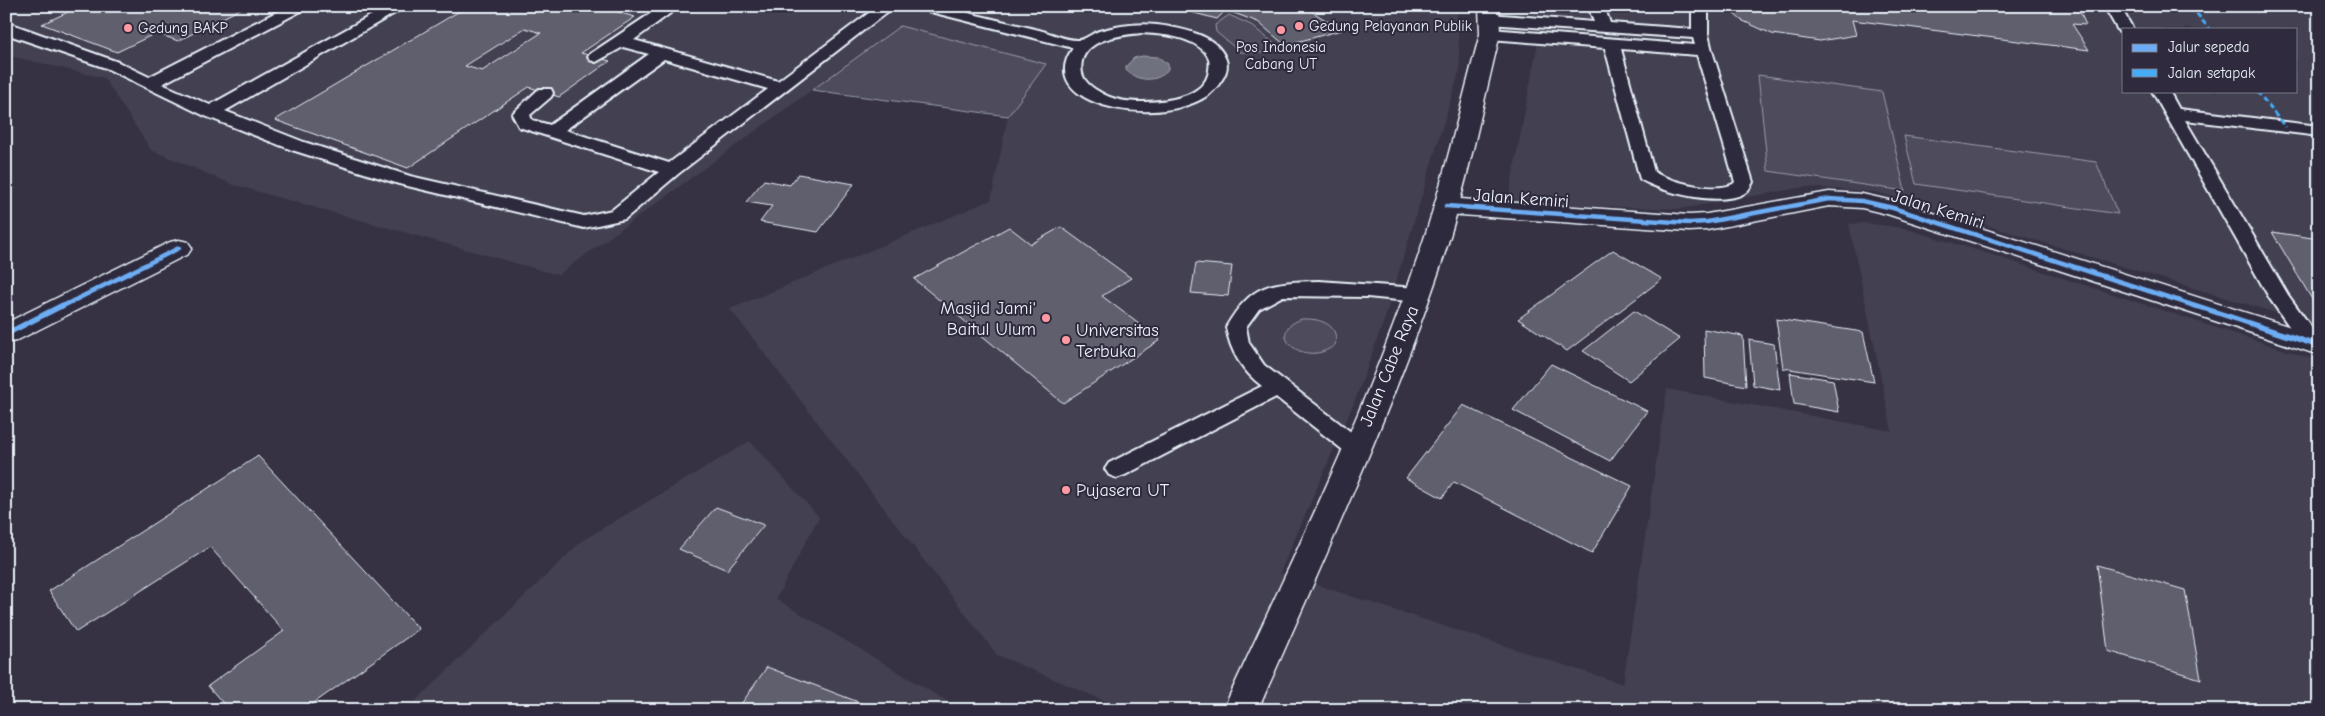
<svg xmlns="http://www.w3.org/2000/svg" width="2325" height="716" font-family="'Comic Neue',sans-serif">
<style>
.built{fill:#433f51;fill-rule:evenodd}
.green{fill:#4d4b5c;stroke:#9a9eaa}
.water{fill:#70717f;stroke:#a0a4af}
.building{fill:#605e6e;stroke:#e8f1f8;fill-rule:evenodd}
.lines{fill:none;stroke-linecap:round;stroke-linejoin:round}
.service-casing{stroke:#e8f1f8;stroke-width:4}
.minor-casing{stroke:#e8f1f8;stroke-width:3}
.tertiary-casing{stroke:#e8f1f8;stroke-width:3}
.secondary-casing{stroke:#e8f1f8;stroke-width:3}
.service{fill:#2f2a3d;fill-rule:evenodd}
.minor{fill:#2f2a3d;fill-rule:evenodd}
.tertiary{fill:#2f2a3d;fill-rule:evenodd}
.secondary{fill:#2f2a3d;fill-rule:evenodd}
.quiet{stroke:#46acf6;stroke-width:3;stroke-dasharray:6 3;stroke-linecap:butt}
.cycleway-far1-casing{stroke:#2f2a3d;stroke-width:7}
.cycleway-casing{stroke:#2f2a3d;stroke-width:9}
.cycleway-far1{stroke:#6dadf4;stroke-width:4.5}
.cycleway{stroke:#6dadf4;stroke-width:5.5}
.poi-dot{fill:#ff9aa2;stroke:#2f2a3d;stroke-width:2}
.labels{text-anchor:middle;stroke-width:4;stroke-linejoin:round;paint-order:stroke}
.far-poi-label{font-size:15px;fill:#e8f1f8;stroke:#2f2a3d;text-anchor:start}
.street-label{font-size:18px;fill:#e8f1f8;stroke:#2f2a3d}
.poi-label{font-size:18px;fill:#e8f1f8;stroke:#2f2a3d;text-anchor:start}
</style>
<rect width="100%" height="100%" fill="#363244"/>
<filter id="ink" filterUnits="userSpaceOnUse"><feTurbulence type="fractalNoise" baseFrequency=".02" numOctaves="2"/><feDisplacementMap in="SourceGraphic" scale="10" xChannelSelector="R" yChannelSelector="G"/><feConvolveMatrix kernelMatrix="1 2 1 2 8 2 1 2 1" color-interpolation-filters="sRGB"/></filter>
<g filter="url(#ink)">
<g class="built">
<polygon points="6,6 1457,6 1460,69 1385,318 1356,398 1280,573 1623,684 1667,389 1892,431 1849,224 1866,223 1903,228 1980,251 2319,361 2319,710 1126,710 997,655 730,309 991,200 1008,116 812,90 558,275 234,185 151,150 104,78 6,55"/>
<path d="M1532,6H2319V326L1876,192L1805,187L1680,209L1560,205L1508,200L1538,42ZM2124,29H2296V91H2124Z"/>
<polygon points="750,441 819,517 776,599 962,710 406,710 583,540"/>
</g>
<g class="green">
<polygon points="1229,15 1251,25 1281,49 1265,53 1240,52 1216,32 1215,25"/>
<polygon points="900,26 1046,64 1008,116 812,90"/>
<polygon points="1758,75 1882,92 1905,191 1768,171"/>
<polygon points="1904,136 2096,162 2118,214 1916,184"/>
<path d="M1302,319C1319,318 1340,324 1335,345C1304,370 1262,332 1302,319Z"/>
</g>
<path class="water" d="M1142,56L1158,57L1168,64V69C1159,83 1137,82 1126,70V66L1134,58Z"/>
<g class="building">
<polygon points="81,6 246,6 178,41 156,33 117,52 42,24"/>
<path d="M468,6H598L635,17L581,53L610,61L559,97L529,87L408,168L275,120ZM525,28L541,33L482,71L465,66Z"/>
<polygon points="1181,6 1303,6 1342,30 1285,45 1258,22 1226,10 1217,19 1179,9"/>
<polygon points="1725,6 2077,6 2086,25 2072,24 2089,50 1852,20 1856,35 1820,41 1772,34 1741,20"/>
<polygon points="798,174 854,184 818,232 760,222 772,206 746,202 764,180 790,185"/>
<polygon points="1009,227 1031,244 1061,227 1131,278 1102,296 1160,340 1063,403 914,279"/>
<polygon points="2272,232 2319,239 2319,311"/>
<polygon points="1613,250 1662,279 1567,351 1518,319"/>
<polygon points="1196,263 1232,266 1228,296 1191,293"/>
<polygon points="1634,311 1680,339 1629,381 1583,351"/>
<polygon points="1776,319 1863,332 1874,382 1783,368"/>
<polygon points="1704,329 1743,336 1746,386 1705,378"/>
<polygon points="1749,340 1774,344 1780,390 1753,385"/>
<polygon points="1551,364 1647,411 1610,461 1513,410"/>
<polygon points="1790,373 1833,380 1839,412 1794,404"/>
<polygon points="1463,405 1632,486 1592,553 1454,482 1442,498 1406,478"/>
<polygon points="258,456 419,629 304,710 229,710 208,686 284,631 210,547 76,632 49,591"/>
<polygon points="716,507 764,525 727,570 679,549"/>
<polygon points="2097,565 2185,590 2201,679 2108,651"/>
<polygon points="767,667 879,710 737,710"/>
</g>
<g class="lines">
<g class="service-casing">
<g id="service">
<path d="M288,6H307L305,9L162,84L210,105L388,6H407L225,111L304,142L410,176L584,216L612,210L659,172L519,127L512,114L539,89H551L553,93L551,97L530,115L532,120L550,125L649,54L623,47L596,62L590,60L588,57L590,54L662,6H680L634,40L778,81L878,6H895L678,174L625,219L584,228L399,184L292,150L205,116L106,68L6,34V22L118,62L149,77ZM664,59L768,89L669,163L565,130Z"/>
<path d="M917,6C925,6 934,5 943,6C953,7 963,11 972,14C994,19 1017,25 1039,30C1051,33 1067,41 1079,40C1084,40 1093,33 1099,31C1123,24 1146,22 1170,27C1191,31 1218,37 1226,60C1229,69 1224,77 1219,84C1185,134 1028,111 1073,48L919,9ZM1141,33C1162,34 1190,36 1205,52C1210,58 1210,63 1209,70C1206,98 1164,102 1142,102C1128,102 1111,100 1098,91C1086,84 1079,76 1082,61C1088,38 1122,35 1141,33Z"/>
<path d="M1588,6H1604L1610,23L1692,29V6H1708V34L1712,51L1753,182C1751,186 1748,192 1743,194C1718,206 1663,193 1640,179L1605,48L1490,39L1484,37L1482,34L1484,31L1490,29L1695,45L1693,38L1489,24L1484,22L1481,19L1484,16L1489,14L1594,22ZM1621,49L1697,55L1735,182L1733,184C1715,193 1671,182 1654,172Z"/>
<polygon points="2104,6 2120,6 2133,29 2124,29 2124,33 2119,32"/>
<polygon points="2152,91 2169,91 2179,109 2319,126 2319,136 2185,120 2288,295 2319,338 2319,349 2312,351 2305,349 2270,299"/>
<path d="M1319,281L1418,288L1425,290L1428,295L1425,300L1418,302L1367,297L1283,296L1259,309L1246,327L1249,343L1264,365L1364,442L1367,448L1364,454L1356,457L1348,454L1276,397L1125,475L1117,478L1109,475L1105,469L1109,463L1262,386C1242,371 1230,351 1226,327C1252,283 1271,282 1319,281Z"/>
</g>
</g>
<g class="minor-casing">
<polygon id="minor" points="179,240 188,242 192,248 188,254 16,341 6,343 6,323 170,242"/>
</g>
<g class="tertiary-casing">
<polygon id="tertiary" points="1829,192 1862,194 1902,203 2319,336 2319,355 1887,214 1862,208 1829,206 1707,230 1689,231 1446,214 1437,211 1434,206 1437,201 1446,198 1689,215 1707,214"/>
</g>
<g class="secondary-casing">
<path id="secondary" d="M1479,6H1499L1500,34C1481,111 1466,190 1441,265C1390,417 1322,563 1258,710H1223C1290,563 1364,416 1416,263C1442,188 1459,111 1480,34Z"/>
</g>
<use href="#service" class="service"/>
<use href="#minor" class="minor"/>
<use href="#tertiary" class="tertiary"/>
<use href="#secondary" class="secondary"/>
<g class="quiet">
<polyline points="2191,6 2209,29"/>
<polyline points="2257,91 2285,127"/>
</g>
<g class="cycleway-far1-casing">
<g id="cycleway-far1">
<polyline points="1446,206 1689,223 1707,222 1829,199 1862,201 1893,208 2198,307"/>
<polyline points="61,307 179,248"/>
</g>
</g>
<g class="cycleway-casing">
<g id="cycleway">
<polyline points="2194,305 2319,346"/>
<polyline points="6,334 63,305"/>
</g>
</g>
<use href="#cycleway-far1" class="cycleway-far1"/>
<use href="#cycleway" class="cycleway"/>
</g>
</g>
<g class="poi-dot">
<circle cx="1299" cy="26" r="5"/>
<circle cx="128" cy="28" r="5"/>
<circle cx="1281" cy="30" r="5"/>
<circle cx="1046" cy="318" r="5"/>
<circle cx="1066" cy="340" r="5"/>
<circle cx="1066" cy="490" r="5"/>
</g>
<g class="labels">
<g class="far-poi-label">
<text x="1309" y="31">Gedung Pelayanan Publik</text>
<text x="138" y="33">Gedung BAKP</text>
<text x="1281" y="52" text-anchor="middle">Pos Indonesia<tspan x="1281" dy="17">Cabang UT</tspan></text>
</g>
<g class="street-label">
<text transform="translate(1521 198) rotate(4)" y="6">Jalan Kemiri</text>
<text transform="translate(1938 209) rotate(17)" y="6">Jalan Kemiri</text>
<text transform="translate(1389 366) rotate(-68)" y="6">Jalan Cabe Raya</text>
</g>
<g class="poi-label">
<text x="1036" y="314" text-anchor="end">Masjid Jami'<tspan x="1036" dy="21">Baitul Ulum</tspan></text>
<text x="1076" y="336">Universitas<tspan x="1076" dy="21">Terbuka</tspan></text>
<text x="1076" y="496">Pujasera UT</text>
</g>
</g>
<rect width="2325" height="716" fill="none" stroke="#2f2a3d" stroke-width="25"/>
<rect x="12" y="12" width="2300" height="691" fill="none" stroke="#e8f1f8" stroke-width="2" filter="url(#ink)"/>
<rect x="2122" y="28" width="175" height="65" fill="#2f2a3d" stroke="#797a88"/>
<rect x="2132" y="44" width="25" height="8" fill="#6dadf4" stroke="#797a88"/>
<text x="2168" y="52" font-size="15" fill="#e8f1f8">Jalur sepeda</text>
<rect x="2132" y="69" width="25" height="8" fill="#46acf6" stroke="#797a88"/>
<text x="2168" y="78" font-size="15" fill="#e8f1f8">Jalan setapak</text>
</svg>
